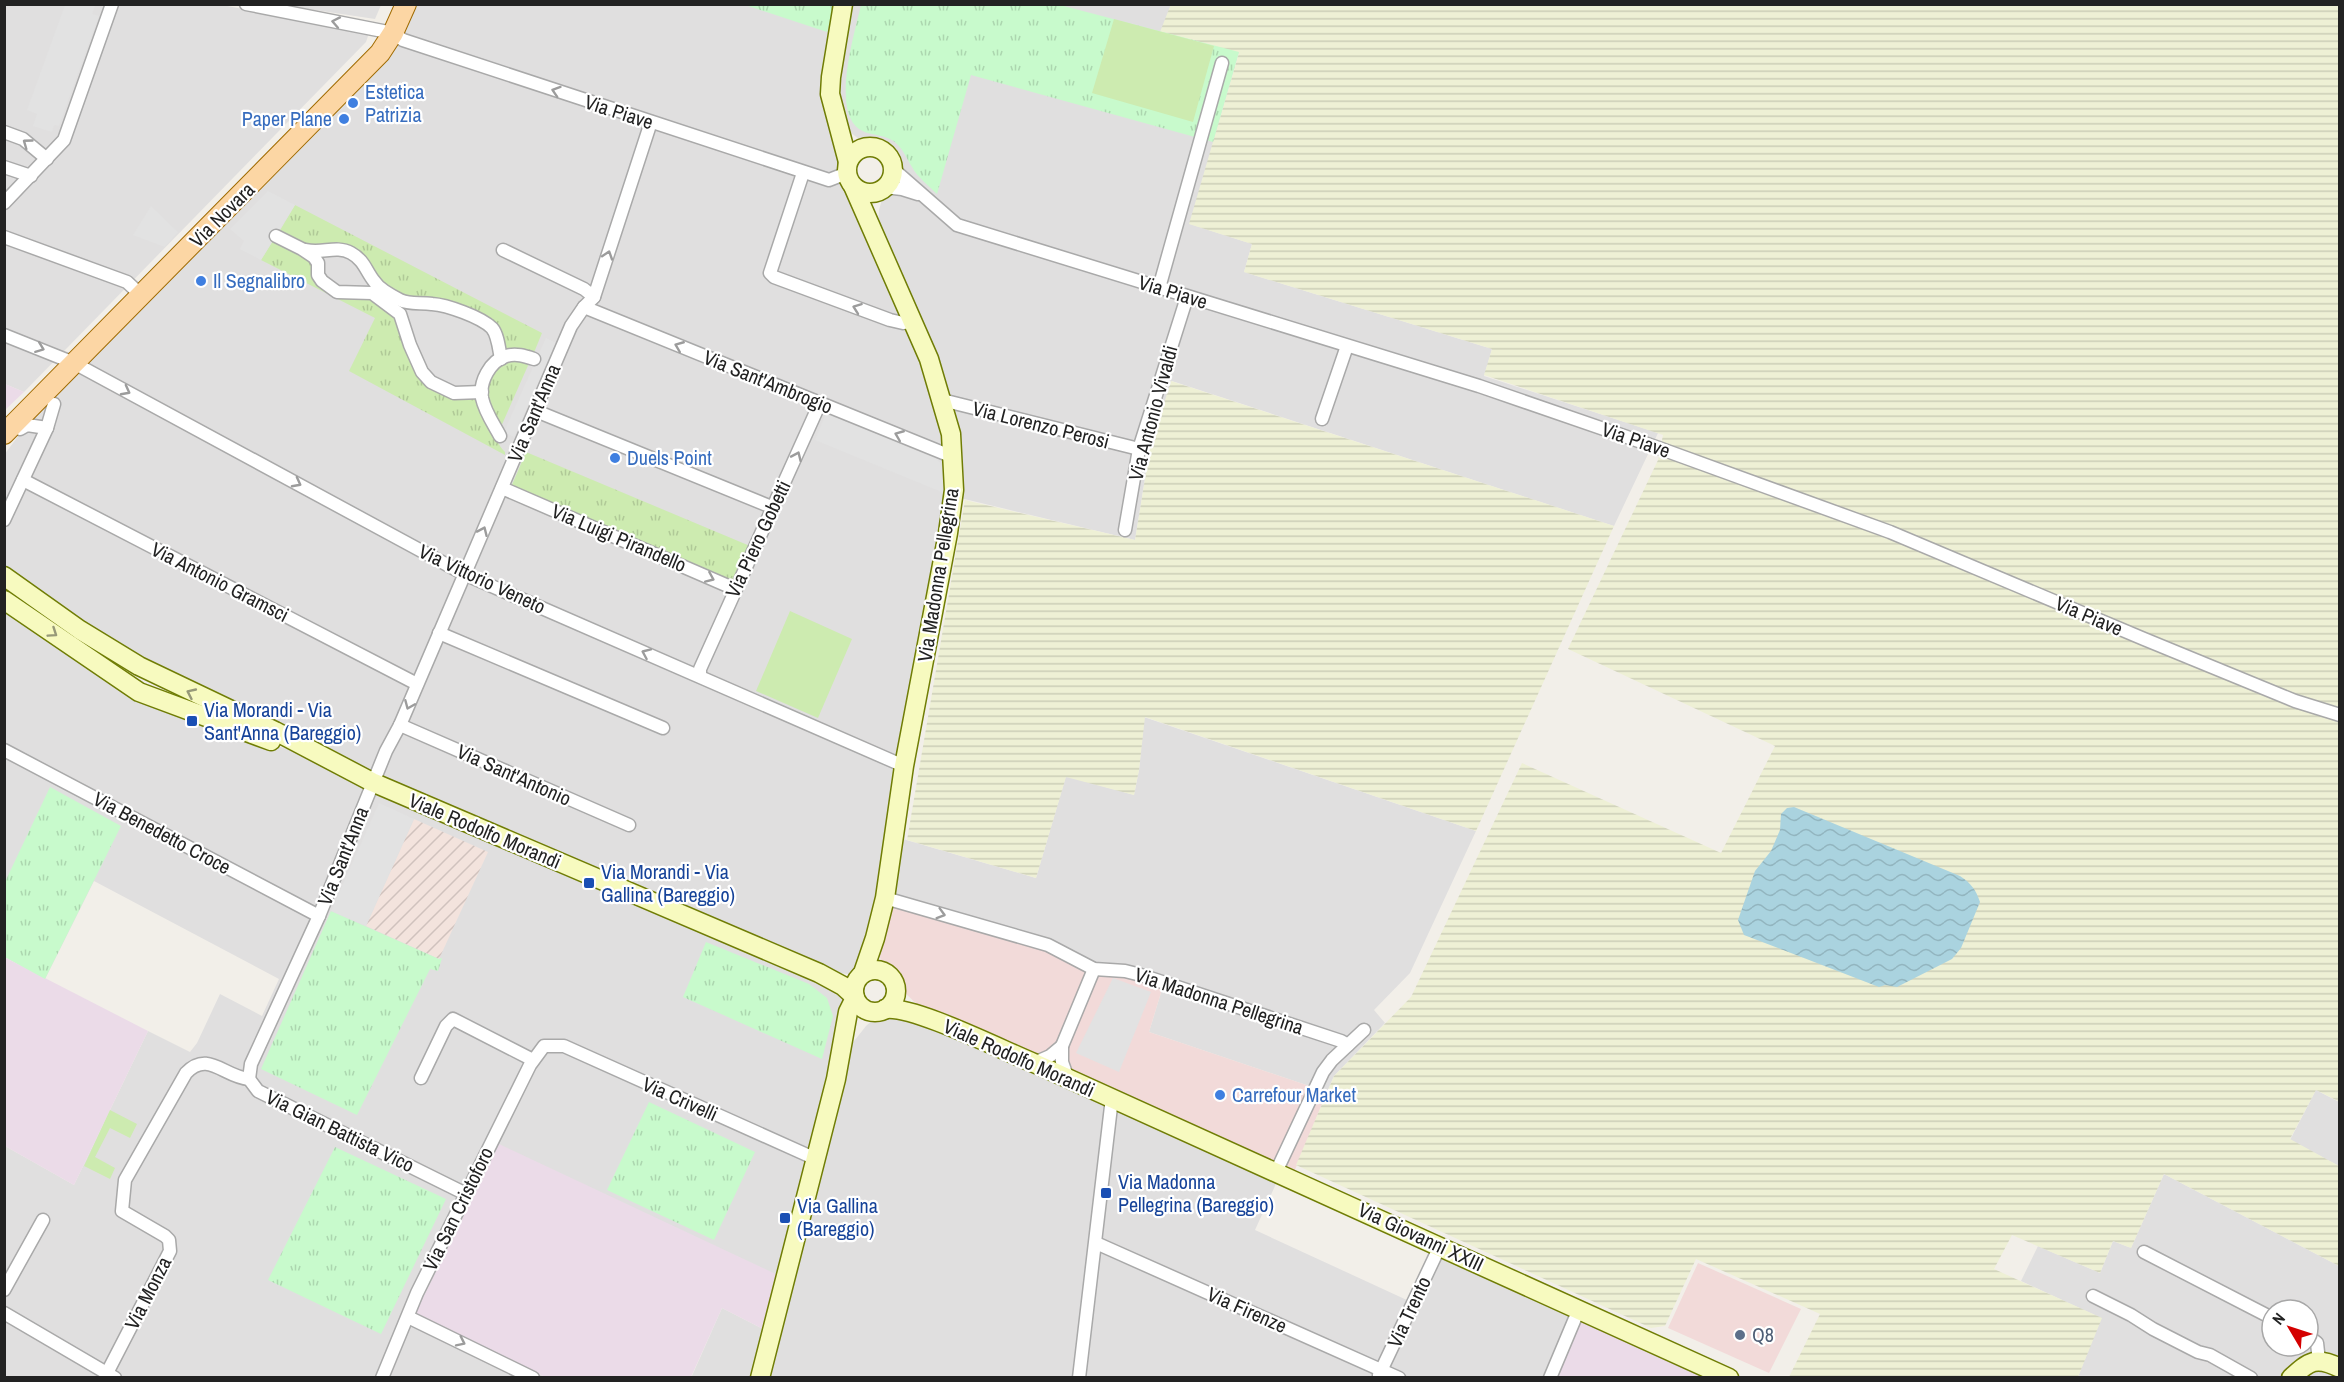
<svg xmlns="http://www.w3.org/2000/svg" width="2344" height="1382" font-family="'Archivo Narrow',sans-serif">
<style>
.residential{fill:#e0dfdf;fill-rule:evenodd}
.commercial{fill:#f2dad9}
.industrial{fill:#ebdbe8}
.military{fill:url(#military-furrows)}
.farmland{fill:url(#farmland-rules)}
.grass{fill:url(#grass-tufts)}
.park{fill:url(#park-tufts)}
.garden{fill:#cdebb0}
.parking{fill:#e2e2e2}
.water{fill:url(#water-waves)}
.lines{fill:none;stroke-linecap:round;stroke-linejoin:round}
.street-casing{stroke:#a9a9a9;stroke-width:15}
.secondary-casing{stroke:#707d05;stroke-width:21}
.primary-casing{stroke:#a06b00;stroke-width:22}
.street{stroke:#fff;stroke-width:12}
.secondary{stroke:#f7fabf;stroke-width:18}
.primary{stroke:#fcd6a4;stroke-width:20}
.oneway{stroke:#9c9c9c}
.oneway2{stroke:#979978}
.shop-dot{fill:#3f7fe0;stroke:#fff;stroke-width:2}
.transit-dot{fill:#1a4fb4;stroke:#fff;stroke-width:2}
.service-dot{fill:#5c6f8a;stroke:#fff;stroke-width:2}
.labels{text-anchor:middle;stroke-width:4.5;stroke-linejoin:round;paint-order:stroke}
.shop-label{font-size:20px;fill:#366cbe;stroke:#fff;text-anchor:start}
.street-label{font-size:20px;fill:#222;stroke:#fff}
.transit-label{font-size:20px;fill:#164399;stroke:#fff;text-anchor:start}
.service-label{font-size:20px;fill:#4e5e75;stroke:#fff;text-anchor:start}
</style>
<defs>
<pattern id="military-furrows" width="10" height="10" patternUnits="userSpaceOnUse" patternTransform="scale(1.5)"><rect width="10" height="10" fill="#f3e3dd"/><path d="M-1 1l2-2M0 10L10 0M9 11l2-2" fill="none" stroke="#d0c2bd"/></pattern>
<pattern id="farmland-rules" width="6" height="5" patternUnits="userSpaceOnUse" patternTransform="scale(1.5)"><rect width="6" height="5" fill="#eef0d5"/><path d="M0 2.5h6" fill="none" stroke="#ccceb7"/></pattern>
<pattern id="grass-tufts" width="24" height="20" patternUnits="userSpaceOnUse" patternTransform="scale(1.5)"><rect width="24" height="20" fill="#cdebb0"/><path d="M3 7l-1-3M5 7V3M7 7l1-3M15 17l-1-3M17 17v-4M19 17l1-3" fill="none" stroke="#b0c997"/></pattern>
<pattern id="park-tufts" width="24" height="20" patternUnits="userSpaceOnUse" patternTransform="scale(1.5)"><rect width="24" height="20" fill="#c8facc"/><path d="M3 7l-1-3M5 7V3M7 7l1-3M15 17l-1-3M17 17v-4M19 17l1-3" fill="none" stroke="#acd6af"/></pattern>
<pattern id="water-waves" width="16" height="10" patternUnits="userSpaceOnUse" patternTransform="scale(1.5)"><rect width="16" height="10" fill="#aad3df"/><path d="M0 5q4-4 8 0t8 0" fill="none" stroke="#92b5bf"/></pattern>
</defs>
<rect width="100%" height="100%" fill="#f2efe9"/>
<g class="residential">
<polygon points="4,5 222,5 369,33 366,42 24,392 5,384"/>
<polygon points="282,5 381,4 381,5 375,19"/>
<polygon points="409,5 841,5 829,76 845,181 868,228 941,400 951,489 883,897 858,975 829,972 379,783 182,684 5,573 4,455 49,395 253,188"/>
<polygon points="847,5 1171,5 1161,32 1239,52 1190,224 1252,244 1244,272 1492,349 1484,376 1658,433 1614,526 1172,381 1150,448 1135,540 956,497 955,435 878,226 879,210 883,196 895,183 897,161 890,152 881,146 864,143 841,125 835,71"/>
<polygon points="4,604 129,690 268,743 318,759 815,977 850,1001 780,1276 415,1314 545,1377 124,1377 5,1306 5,1146 74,1185 148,1031 190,1052 197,1043 220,994 262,1016 279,979 94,881 45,979 5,957"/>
<polygon points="1144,717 1476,831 1410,973 1374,1010 1385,1023 1334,1076 1327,1092 1149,1032 1163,986 887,902 896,837 1036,878 1066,776 1134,795 1139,770"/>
<polygon points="884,1014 902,1014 1279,1177 1255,1230 1409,1301 1435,1247 1581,1313 1554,1377 764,1378 847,1050 866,1026 876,1017"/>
<polygon points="2316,1090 2339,1102 2339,1166 2290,1140"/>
<path d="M2164,1174L2339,1266V1364L2289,1377H2078L2101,1318L2021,1281L2038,1246L2100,1273L2113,1241L2131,1248ZM2272,1310H2308V1346H2272Z"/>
<polygon points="722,1308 767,1331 755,1377 691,1378"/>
<polygon points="5,1321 100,1377 5,1377"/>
<polygon points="2314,1370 2339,1371 2339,1377 2301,1378"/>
</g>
<g class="commercial">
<polygon points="887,902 1163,986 1149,1032 1327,1092 1292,1177 927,1014 903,991 895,976 881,960 878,952"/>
<polygon points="1698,1263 1801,1309 1769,1373 1668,1328"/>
</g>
<g class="industrial">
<polygon points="5,384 24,392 5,410"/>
<polygon points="4,957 148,1031 74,1185 5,1146"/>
<polygon points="499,1144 780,1276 767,1331 722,1308 691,1377 545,1377 415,1314"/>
<polygon points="1581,1313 1720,1378 1554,1378"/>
</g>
<polygon class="military" points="414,819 488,852 439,959 366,926"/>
<g class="farmland">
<polygon points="1171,4 2339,5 2340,1102 2316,1090 2290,1139 2339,1166 2339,1266 2164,1174 2131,1248 2113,1241 2100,1273 2012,1235 1994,1269 2102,1318 2078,1377 1789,1377 1820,1314 1696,1259 1665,1326 1651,1328 1296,1165 1334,1076 1411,997 1522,763 1721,853 1775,746 1568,649 1658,460 1663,435 1484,375 1492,349 1244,272 1252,244 1189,224 1239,53 1160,32"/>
<polygon points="1171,381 1614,526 1476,831 1145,717 1139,770 1134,795 1066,777 1036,878 907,840 965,500 1135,540 1150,448"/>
</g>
<g class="grass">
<polygon points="295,205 542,333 533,355 504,350 496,327 409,300 381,283 368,261 309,248 279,232"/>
<path d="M274,239L310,260L338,295L348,298L366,296L390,312L397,321L421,375C436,382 466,390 477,402C490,416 492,439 505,452V455L349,371L375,318L261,260Z"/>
<path d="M508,360L530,361L500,429C487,397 476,383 508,360Z"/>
<polygon points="526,452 750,546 733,584 511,487"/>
</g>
<g class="park">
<polygon points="745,5 835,5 827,32"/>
<path d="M861,5H1060L1239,52L1213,142L971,75L937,194C929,186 917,177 912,167C907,159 904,151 897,144C886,133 871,137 859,129C831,109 855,32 861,5Z"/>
<polygon points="50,787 121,826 45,979 5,957 5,882"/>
<polygon points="331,911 439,959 442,958 438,971 430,969 357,1115 261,1069"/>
<polygon points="706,942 809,984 827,998 833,1016 822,1059 683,997"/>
<polygon points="649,1102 755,1152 714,1240 607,1190"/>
<polygon points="335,1147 446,1199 381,1334 268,1280"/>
</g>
<g class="garden">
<polygon points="1114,19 1214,46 1193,122 1092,93"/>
<polygon points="790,611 852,639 818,718 756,691"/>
<polygon points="110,1110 137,1124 130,1138 110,1128 95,1157 115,1168 110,1179 84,1166"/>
</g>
<g class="parking">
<polygon points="65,5 95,6 92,14 99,16 59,126 54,125 52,132 33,126 37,114 27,110"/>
<polygon points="268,191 295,205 261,260 240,249 244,241 230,229"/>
<polygon points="151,206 178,232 165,247 133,235"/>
<polygon points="546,338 556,343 514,437 504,432"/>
<polygon points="826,413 937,459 943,467 945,477 944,493 815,440"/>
<polygon points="379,803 414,819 366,926 331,911"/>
<polygon points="1113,978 1151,992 1119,1072 1076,1053"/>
</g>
<path class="water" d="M1794,807L1960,876C1971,883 1976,890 1980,902L1961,948L1952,959L1897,987L1885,985L1879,987L1744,935L1738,920L1755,871L1771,851L1780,830L1781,814L1787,808Z"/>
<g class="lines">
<g class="street-casing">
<g id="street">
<polyline points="246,4 393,33 403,40 829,180 847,173"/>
<polyline points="4,132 23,139 47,159"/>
<polyline points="4,167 31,176"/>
<polyline points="893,169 957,225 1479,386 1656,447 1890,532 2144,639 2295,701 2340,715"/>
<polyline points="803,173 770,273 774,277 890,320 903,323 913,321"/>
<polyline points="885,187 902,189 918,194"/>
<polyline points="4,203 64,140 112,4"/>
<polyline points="276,236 302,249 314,257 318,263 318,275 322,281 337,292 372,293 400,314 410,345 422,372 431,382 454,393 482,392"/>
<polyline points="4,237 127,282 142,296"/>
<path d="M306,250C322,254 336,245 351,253C364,260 366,271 374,281C379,289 392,296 400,300C410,305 421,302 432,304C447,305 481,317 492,328C498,335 499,349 501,359"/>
<polyline points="503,250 584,289 594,297"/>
<polyline points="1159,288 1222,63"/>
<polyline points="584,307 953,457"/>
<polyline points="4,335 74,363 464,574 904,766"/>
<polyline points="942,400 1139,449"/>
<polyline points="536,411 774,508"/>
<polyline points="1322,419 1347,346"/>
<polyline points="20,429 27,425 47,428"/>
<path d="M500,436C493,423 485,412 482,398C479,382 490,361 506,356C516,353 525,356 534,359"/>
<polyline points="23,480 417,684"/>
<polyline points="502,488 735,589"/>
<polyline points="4,520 47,428 54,404"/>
<polyline points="1125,530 1139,449 1187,297"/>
<polyline points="439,633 663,728"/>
<polyline points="700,676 700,669 820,403"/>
<polyline points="400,725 629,825"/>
<polyline points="4,750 319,916"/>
<polyline points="885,898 1048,945 1094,969 1125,971 1141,975 1341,1041 1348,1045"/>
<polyline points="1062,1046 1094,969"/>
<polyline points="1034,1063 1050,1056 1062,1046 1062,1062 1068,1079"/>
<polyline points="421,1078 446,1026 453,1019 533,1060"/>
<polyline points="249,1079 251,1064 319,916 386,751 400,725 571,326 584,307 594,297 651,122"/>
<polyline points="249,1079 258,1091 466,1194"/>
<polyline points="1276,1172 1323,1072 1332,1060 1364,1030"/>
<polyline points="1096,1243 1399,1378"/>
<polyline points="2144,1252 2272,1318"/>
<polyline points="4,1290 43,1220"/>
<polyline points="2093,1296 2131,1315 2153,1329 2198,1352 2210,1355 2251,1378"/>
<polyline points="4,1313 115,1378"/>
<polyline points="408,1317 533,1378"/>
<polyline points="2308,1336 2317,1343 2319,1361"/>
<path d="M107,1373L170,1251L169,1240L165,1236L122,1211L125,1180L186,1073C208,1050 224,1077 249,1079"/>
<polyline points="1379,1375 1440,1246"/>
<polyline points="382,1378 417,1293 530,1065 544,1046 564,1046 816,1159"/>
<polyline points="1079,1378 1112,1098"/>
<polyline points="1550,1378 1579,1309"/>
</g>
</g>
<g class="secondary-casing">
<g id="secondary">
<polyline points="843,4 831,77 830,94 848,162"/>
<circle cx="870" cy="170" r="23"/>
<polyline points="853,186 929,359 951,434 954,490 948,533 904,766 885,898 875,938 863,973"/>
<polyline points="4,576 80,630 139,666 275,731 372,782 819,973 843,986 854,996"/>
<polyline points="4,600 139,692 271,741"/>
<circle cx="875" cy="991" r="21"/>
<path d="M885,1009C913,1005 1004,1051 1034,1063L1729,1378"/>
<polyline points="760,1378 836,1079 848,1012 855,998"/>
<path d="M2291,1378C2309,1361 2316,1356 2340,1368"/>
</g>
</g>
<g class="primary-casing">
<polyline id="primary" points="4,434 380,53 393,33 406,4"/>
</g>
<use href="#street" class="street"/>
<use href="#secondary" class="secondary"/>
<use href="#primary" class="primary"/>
</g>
<defs><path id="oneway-chevron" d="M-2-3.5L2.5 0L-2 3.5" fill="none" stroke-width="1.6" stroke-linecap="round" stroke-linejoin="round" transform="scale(1.5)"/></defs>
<g class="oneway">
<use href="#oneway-chevron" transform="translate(336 22) rotate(-169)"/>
<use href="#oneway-chevron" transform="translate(556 91) rotate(-162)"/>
<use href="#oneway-chevron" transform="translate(27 143) rotate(-144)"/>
<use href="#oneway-chevron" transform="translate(608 255) rotate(-72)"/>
<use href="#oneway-chevron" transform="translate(857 308) rotate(-160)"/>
<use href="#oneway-chevron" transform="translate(679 346) rotate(-158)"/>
<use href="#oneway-chevron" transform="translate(40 348) rotate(21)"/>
<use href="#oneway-chevron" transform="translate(126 391) rotate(28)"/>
<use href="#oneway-chevron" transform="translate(899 435) rotate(-158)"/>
<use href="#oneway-chevron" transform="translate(797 456) rotate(-66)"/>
<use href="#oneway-chevron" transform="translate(297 483) rotate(28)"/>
<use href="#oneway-chevron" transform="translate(483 531) rotate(-66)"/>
<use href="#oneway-chevron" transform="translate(710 578) rotate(23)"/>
<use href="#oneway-chevron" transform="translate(646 653) rotate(-156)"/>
<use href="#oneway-chevron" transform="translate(409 705) rotate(113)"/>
<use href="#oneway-chevron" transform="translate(941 914) rotate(16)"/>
<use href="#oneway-chevron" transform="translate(461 1342) rotate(26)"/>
</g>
<g class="oneway2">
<use href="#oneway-chevron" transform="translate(53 633) rotate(34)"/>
<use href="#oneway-chevron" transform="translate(191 693) rotate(-155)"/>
</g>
<g class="shop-dot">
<circle cx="353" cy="103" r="6"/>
<circle cx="344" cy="119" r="6"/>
<circle cx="201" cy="281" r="6"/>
<circle cx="615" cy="458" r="6"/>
<circle cx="1220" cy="1095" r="6"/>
</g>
<g class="transit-dot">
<rect x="186" y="715" width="12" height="12" rx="3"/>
<rect x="583" y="877" width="12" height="12" rx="3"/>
<rect x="1100" y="1187" width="12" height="12" rx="3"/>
<rect x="779" y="1212" width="12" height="12" rx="3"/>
</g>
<circle class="service-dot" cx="1740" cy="1335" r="6"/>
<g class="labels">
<g class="shop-label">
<text x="365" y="99">Estetica<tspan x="365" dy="23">Patrizia</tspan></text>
<text x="332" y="126" text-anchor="end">Paper Plane</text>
<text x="213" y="288">Il Segnalibro</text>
<text x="627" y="465">Duels Point</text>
<text x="1232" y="1102">Carrefour Market</text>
</g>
<g class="street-label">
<text transform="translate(619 112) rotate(18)" y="7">Via Piave</text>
<text transform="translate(222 215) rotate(-45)" y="7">Via Novara</text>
<text transform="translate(1173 292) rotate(17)" y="7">Via Piave</text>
<text transform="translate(768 382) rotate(22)" y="7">Via Sant'Ambrogio</text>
<text transform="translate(534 413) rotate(-67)" y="7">Via Sant'Anna</text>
<text transform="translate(1153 413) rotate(-75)" y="7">Via Antonio Vivaldi</text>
<text transform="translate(1041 425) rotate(14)" y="7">Via Lorenzo Perosi</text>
<text transform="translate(1636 440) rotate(19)" y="7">Via Piave</text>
<text transform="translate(619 538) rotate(23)" y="7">Via Luigi Pirandello</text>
<text transform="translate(758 539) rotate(-65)" y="7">Via Piero Gobetti</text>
<text transform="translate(938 575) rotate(-81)" y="7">Via Madonna Pellegrina</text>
<text transform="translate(482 579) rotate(25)" y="7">Via Vittorio Veneto</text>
<text transform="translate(220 582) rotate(27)" y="7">Via Antonio Gramsci</text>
<text transform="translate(2089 616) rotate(23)" y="7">Via Piave</text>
<text transform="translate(514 775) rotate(24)" y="7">Via Sant'Antonio</text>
<text transform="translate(485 831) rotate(23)" y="7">Viale Rodolfo Morandi</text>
<text transform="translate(162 833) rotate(28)" y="7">Via Benedetto Croce</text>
<text transform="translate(343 856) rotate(-68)" y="7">Via Sant'Anna</text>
<text transform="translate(1219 1001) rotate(18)" y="7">Via Madonna Pellegrina</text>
<text transform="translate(1019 1058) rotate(24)" y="7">Viale Rodolfo Morandi</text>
<text transform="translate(680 1099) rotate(24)" y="7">Via Crivelli</text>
<text transform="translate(340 1131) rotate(26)" y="7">Via Gian Battista Vico</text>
<text transform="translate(458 1209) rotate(-64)" y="7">Via San Cristoforo</text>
<text transform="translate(1421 1237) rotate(25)" y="7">Via Giovanni XXIII</text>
<text transform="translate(148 1293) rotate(-63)" y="7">Via Monza</text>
<text transform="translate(1247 1310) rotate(24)" y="7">Via Firenze</text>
<text transform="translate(1409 1312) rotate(-65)" y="7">Via Trento</text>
</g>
<g class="transit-label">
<text x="204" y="717">Via Morandi - Via<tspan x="204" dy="23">Sant'Anna (Bareggio)</tspan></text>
<text x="601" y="879">Via Morandi - Via<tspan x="601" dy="23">Gallina (Bareggio)</tspan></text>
<text x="1118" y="1189">Via Madonna<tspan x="1118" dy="23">Pellegrina (Bareggio)</tspan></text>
<text x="797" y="1213">Via Gallina<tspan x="797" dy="23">(Bareggio)</tspan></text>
</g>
<g class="service-label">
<text x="1752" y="1342">Q8</text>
</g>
</g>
<rect width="2344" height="1382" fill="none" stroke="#222222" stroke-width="12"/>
<g transform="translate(2290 1328) rotate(309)"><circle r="28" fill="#ffffff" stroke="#a7a7a7" stroke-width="1.5"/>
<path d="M0-4.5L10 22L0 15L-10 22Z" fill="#d40000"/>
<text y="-9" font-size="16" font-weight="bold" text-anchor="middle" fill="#222222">N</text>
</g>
</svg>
